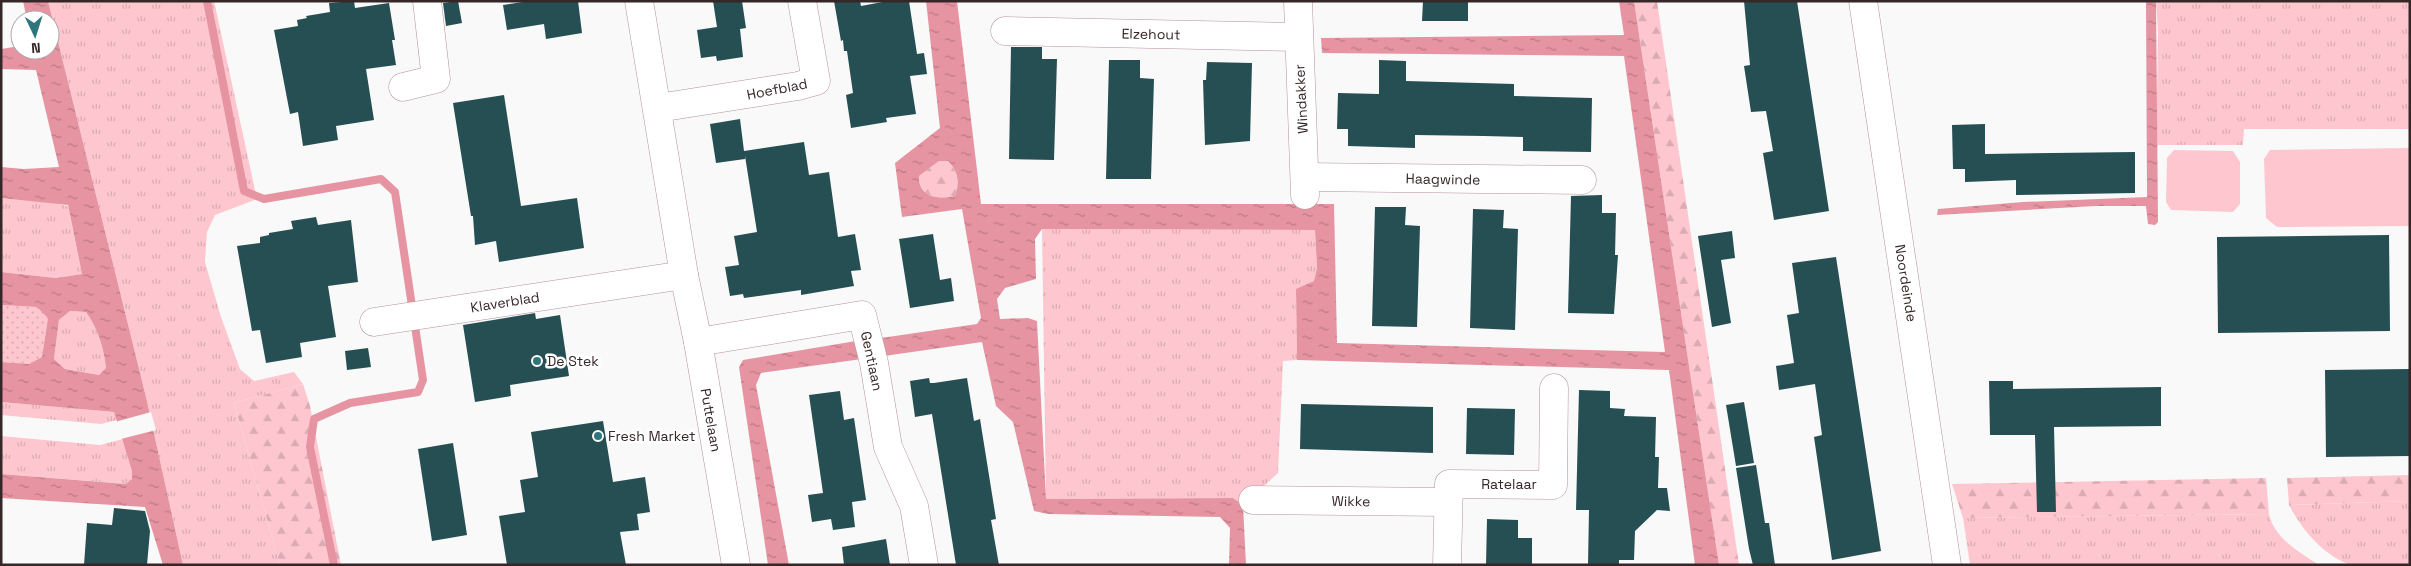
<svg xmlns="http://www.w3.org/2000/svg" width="2411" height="566" font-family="'Space Grotesk',sans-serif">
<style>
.grass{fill:url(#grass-tufts)}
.forest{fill:url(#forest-firs)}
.park{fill:url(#park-dots)}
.pitch{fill:#fec7cf}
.water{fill:url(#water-ripples);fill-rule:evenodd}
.pier{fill:#f9f9f9}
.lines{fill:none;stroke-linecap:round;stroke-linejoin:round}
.stream{stroke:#e694a2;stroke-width:8}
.building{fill:#254f53}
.minor-casing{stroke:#b79096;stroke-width:29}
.tertiary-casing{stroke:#b79096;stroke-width:29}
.secondary-casing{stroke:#b79096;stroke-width:29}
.minor{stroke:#fff;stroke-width:28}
.tertiary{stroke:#fff;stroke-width:28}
.secondary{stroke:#fff;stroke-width:28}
.poi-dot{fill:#2d767d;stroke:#fff;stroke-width:2}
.labels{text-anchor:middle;stroke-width:5;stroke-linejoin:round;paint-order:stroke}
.street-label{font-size:14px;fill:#352628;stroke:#fff}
.poi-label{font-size:14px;fill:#352628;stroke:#fff;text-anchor:start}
</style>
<defs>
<pattern id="grass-tufts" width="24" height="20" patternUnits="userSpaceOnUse" patternTransform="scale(1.25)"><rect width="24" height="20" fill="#fec7cf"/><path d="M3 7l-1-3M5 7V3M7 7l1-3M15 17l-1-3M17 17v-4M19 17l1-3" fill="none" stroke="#daabb2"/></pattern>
<pattern id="forest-firs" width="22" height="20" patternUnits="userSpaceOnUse" patternTransform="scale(1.25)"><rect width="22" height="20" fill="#fec7cf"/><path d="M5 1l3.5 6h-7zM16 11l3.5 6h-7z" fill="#daabb2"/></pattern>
<pattern id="park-dots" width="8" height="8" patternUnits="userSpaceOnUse" patternTransform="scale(1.25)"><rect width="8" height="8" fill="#fec7cf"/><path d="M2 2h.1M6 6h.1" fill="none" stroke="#daabb2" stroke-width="1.8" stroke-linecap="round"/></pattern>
<pattern id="water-ripples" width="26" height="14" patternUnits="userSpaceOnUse" patternTransform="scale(1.25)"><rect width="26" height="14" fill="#e694a2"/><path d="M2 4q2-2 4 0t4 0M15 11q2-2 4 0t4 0" fill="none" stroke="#bb7984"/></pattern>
</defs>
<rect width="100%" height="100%" fill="#f9f9f9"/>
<g class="grass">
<polygon points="48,1 214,1 257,199 215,215 207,232 205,262 221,317 240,369 254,381 294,372 303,384 234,403 280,565 183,565 146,397"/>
<polygon points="2156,1 2410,1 2410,129 2244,129 2243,145 2156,145 2158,33"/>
<polygon points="1,198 49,202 68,206 82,274 56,278 1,272"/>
<polygon points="1042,229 1315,230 1317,268 1314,281 1296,290 1297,360 1283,361 1278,473 1243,505 1233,498 1046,499"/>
<path d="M70,311L86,312C98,329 104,348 106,368L99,375L65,369L54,359L59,320Z"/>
<polygon points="1,402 114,412 117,420 101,424 1,415"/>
<polygon points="1,436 100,445 123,439 132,471 132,479 127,484 1,474"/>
<path d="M2410,501V565C2396,565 2358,566 2348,564C2322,554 2301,528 2289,505Z"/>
<path d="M2269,514C2274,538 2299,552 2319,565H1970L1963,518Z"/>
</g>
<g class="forest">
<polygon points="1634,1 1657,1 1739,565 1719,565"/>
<path d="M939,161H948C958,171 960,182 955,196C939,200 918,197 919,176Z"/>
<polygon points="303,384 310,406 341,565 280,565 234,403"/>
<polygon points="2410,475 2410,501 2289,505 2287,478"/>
<polygon points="2266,478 2269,514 1963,518 1952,484"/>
</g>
<polygon class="park" points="1,305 38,307 48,318 42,357 29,364 1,362"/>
<g class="pitch">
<polygon points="2410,148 2410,226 2277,227 2266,218 2264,159 2270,150"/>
<polygon points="2174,150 2233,151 2240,162 2240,204 2233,212 2171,210 2166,202 2167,158"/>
</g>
<g class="water">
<path d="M23,1H48L146,397L183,565H163L145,507L1,498V474L126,484L132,479V471L114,412L1,402V362L29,364L42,357L48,318L37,307L1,305V272L56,278L82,274L68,205L1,198V167L24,169L59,167L36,70L1,69V49L20,46V50H50V20H27ZM70,311L86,312C98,329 104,348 106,368L99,375L65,369L54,359L59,320Z"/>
<path d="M926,1H957L981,204H1334L1337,343L1665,352L1624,56L1322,53L1321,38L1624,35L1619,1H1634L1719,565H1695L1669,370L1297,360L1296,289L1314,281L1317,268L1315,230L1042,229L1035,239L1036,279L1005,288L997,299L1000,319L1028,318L1037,321L1046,499L1233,498L1243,505L1246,565H1229L1230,528L1220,517L1048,514L1034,511L1013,422L996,406L982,342L884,356L881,338L977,324L981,318L962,209L902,217L895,163L940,128ZM939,161H948C958,171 960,182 955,196C939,200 918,197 919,176Z"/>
<polygon points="2146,1 2156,1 2158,222 2155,225 2148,224 2146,206 2096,206 1937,215 1938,209 2023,202 2147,197"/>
<polygon points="856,341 862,359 761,373 756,385 789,565 768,565 739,367 743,360"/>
</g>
<polygon class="pier" points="151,412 156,430 121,439 115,422"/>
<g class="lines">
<polyline class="stream" points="207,1 244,191 264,199 381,179 395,192 423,380 418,392 350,403 314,419 310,447 334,565"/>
</g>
<g class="building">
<polygon points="354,1 355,8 389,3 395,40 392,40 396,65 366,69 374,120 336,126 338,140 303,146 298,112 290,114 274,30 298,26 297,20 307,18 306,16 330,12 329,3"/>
<polygon points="458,1 462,23 446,26 443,3"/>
<polygon points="529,1 578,1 582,33 546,39 544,24 507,30 503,5"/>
<polygon points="713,1 742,1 746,28 740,29 743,57 717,61 716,56 701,58 697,30 717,27"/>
<polygon points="834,1 860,1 861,6 888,1 909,1 917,54 924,53 927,74 910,76 916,114 886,118 887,122 851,128 846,95 853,93 847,51 844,51 843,40 841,41"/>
<polygon points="1423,1 1468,1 1468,21 1422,21"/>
<polygon points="1744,1 1797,1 1829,211 1774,220 1763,153 1773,151 1766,111 1751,112 1744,66 1750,65"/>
<polygon points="1011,47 1042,47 1042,59 1057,59 1054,160 1009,159"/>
<polygon points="1109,60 1140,60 1140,78 1154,79 1151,179 1106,179"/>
<polygon points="1379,60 1406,61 1406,81 1514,84 1514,96 1592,98 1591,152 1523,151 1523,137 1484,136 1415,135 1415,148 1348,146 1348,129 1337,129 1338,93 1379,94"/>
<polygon points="1207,62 1252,63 1250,141 1205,145 1203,80 1206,80"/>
<polygon points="504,95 521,206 577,198 584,248 499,262 496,241 475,245 473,216 471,216 453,103"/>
<polygon points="740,119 744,151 804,142 809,175 829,172 838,237 855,234 861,270 851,271 854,286 801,295 801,290 744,298 743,294 730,296 725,267 739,265 734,236 757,232 745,156 745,159 716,163 710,124"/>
<polygon points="1985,124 1985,154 2135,152 2135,193 2016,195 2016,180 1965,182 1965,169 1953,169 1952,125"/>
<polygon points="1602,195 1602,213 1616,213 1615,255 1618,255 1614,314 1568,313 1571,196"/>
<polygon points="1375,207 1406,207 1405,225 1420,226 1417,327 1372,326"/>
<polygon points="1473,209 1504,210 1503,228 1518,229 1515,330 1470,328"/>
<polygon points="316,217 318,225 351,220 358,282 328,286 336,337 300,343 302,357 266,363 260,330 252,331 237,246 260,243 260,237 269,235 269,233 293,229 291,221"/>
<polygon points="1732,231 1735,258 1721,260 1731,323 1712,327 1698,236"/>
<polygon points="933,234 940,280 951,278 954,301 910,308 899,239"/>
<polygon points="2389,235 2390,331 2218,333 2217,237"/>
<polygon points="1836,257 1881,551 1832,560 1814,437 1822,435 1815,384 1779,390 1776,366 1794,363 1787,315 1799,313 1792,263"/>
<polygon points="535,313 536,319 560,315 569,376 510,385 511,396 475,402 463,325"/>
<polygon points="368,348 371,367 347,370 345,351"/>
<polygon points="2410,369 2410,456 2326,457 2325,370"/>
<polygon points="929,378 930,383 934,383 967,378 974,421 980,419 996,519 991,520 999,565 956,565 932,414 915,417 910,381"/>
<polygon points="1989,381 2013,381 2013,389 2161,387 2161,426 2054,427 2056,512 2037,512 2035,435 1990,435"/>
<polygon points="1579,390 1610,391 1610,408 1625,409 1624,416 1656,417 1655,457 1659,457 1658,488 1667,488 1670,511 1657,510 1635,531 1634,560 1619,560 1619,565 1588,565 1589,510 1576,510"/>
<polygon points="840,391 844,420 854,418 866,500 852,502 855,527 833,530 831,519 812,522 808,495 823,493 809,395"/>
<polygon points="1744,402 1754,463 1736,466 1726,405"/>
<polygon points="1301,404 1433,407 1433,453 1300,449"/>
<polygon points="1467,408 1515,409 1514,455 1466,454"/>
<polygon points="603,421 613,482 645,477 650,512 637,514 639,530 620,532 626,565 507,565 499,516 525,512 520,480 538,477 531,432"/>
<polygon points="453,443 467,535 432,541 418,449"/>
<polygon points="1756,465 1765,523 1769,523 1775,565 1753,565 1749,549 1736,468"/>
<polygon points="114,508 145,511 150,531 147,565 84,565 87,523 112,525"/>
<polygon points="1487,519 1518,520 1518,538 1532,538 1532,565 1486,565"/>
<polygon points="886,539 890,565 844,565 842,547"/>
</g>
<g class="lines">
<g class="minor-casing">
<g id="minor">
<polyline points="1298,1 1305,195"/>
<polyline points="1005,31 1298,37"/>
<polyline points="403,87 436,79 427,1"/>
<polyline points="658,108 798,86 816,81 802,1"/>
<polyline points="1305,177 1582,180"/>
<polyline points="374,322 684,275"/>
<polyline points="698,342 862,315 874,363 888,447 914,506 924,565"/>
<polyline points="1253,500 1448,502"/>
<polyline points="1447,565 1449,484 1553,485 1554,388"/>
</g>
</g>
<g class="tertiary-casing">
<polyline id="tertiary" points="639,1 684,275 698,342 736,565"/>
</g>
<g class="secondary-casing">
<polyline id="secondary" points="1863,1 1947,565"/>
</g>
<use href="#minor" class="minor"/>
<use href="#tertiary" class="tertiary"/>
<use href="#secondary" class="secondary"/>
</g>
<g class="poi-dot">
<circle cx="537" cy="361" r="5"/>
<circle cx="598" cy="436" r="5"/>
</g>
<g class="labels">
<g class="street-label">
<text transform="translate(1151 34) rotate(1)" y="5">Elzehout</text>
<text transform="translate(777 89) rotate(-11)" y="5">Hoefblad</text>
<text transform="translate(1301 99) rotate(-93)" y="5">Windakker</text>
<text transform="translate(1443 179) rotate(1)" y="5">Haagwinde</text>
<text transform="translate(1906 283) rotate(81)" y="5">Noordeinde</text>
<text transform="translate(505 302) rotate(-9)" y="5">Klaverblad</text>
<text transform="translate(872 361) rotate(78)" y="5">Gentiaan</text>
<text transform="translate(711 420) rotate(80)" y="5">Puttelaan</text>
<text x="1509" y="489">Ratelaar</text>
<text transform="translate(1351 501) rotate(1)" y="5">Wikke</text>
</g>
<g class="poi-label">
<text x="547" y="366">De Stek</text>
<text x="608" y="441">Fresh Market</text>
</g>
</g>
<rect width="2411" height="566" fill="none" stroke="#352628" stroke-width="5"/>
<g transform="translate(35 35) rotate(176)"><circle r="24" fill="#ffffff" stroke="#aea8a9"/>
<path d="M0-4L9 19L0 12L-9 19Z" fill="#2d767d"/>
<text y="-8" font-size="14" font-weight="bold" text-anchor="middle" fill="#352628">N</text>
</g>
</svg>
